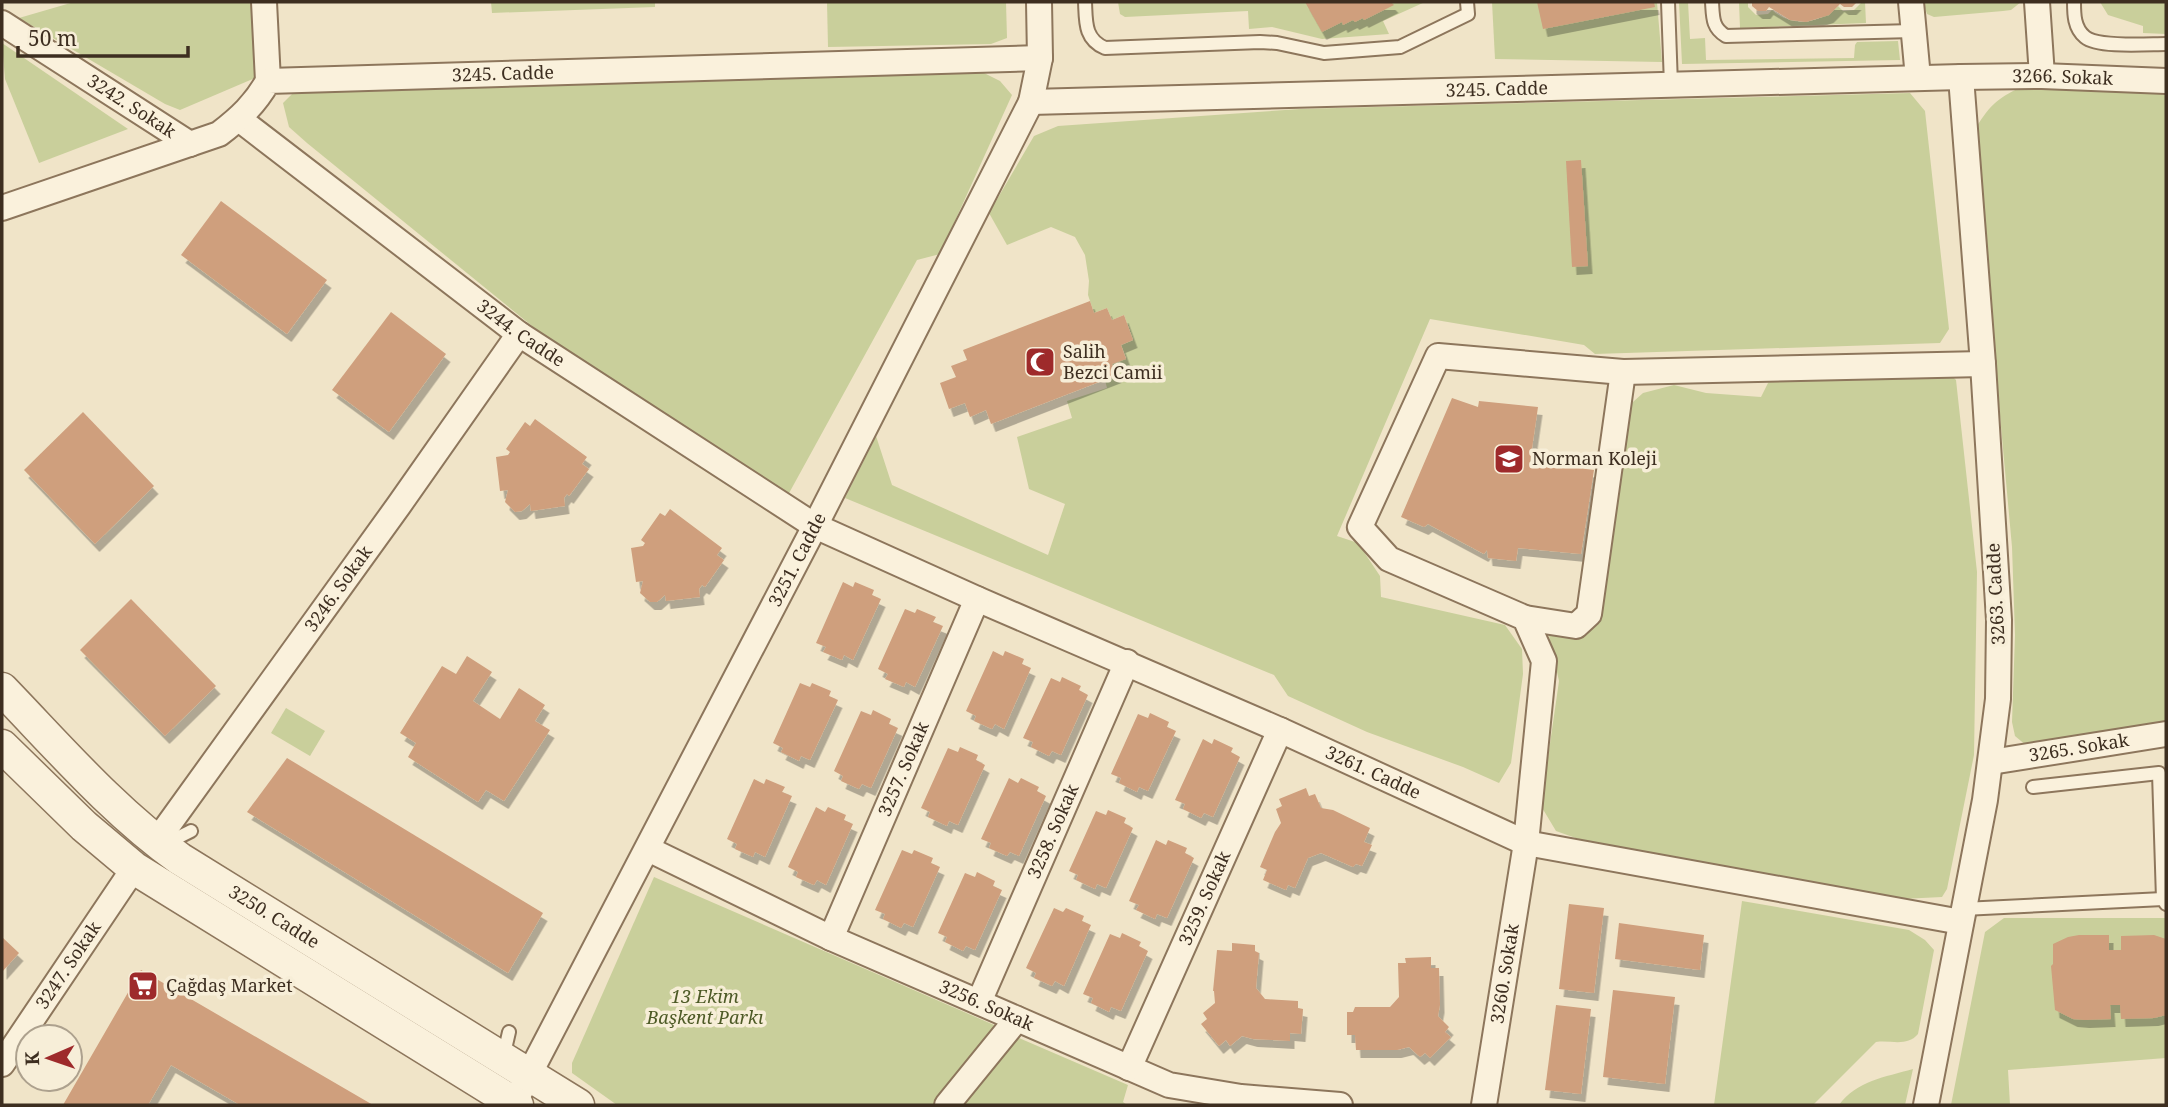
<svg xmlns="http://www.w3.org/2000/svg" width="2168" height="1107" font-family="'Noto Serif',serif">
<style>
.green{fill:#c9cf9b}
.building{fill:#cf9f7d;filter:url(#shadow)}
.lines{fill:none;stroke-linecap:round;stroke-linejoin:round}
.service-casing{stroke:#8d765c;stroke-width:16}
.minor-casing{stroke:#8d765c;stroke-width:28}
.tertiary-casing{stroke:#8d765c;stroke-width:35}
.service{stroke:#faf1dc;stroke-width:12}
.minor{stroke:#faf1dc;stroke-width:24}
.tertiary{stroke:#faf1dc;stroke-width:32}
.labels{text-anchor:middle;stroke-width:7;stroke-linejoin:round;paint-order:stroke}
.street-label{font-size:18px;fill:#3d2e20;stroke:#f7eed8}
.poi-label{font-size:18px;fill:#3d2e20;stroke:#f7eed8;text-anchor:start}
.park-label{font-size:18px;font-style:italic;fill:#4d5a26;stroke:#f7eed8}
</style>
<defs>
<filter id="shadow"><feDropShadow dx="4.5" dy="8" stdDeviation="0" flood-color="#0004"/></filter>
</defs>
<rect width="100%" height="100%" fill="#f0e4c8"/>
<g class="green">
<polygon points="74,2 254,2 258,66 255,78 180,110 165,104 19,18"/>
<polygon points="491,2 655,2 655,7 492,13"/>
<polygon points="827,2 1006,2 1007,38 991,44 828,47"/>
<polygon points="1118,2 1425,2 1383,21 1389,34 1322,39 1272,27 1249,29 1248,11 1125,17 1120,14"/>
<polygon points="1492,2 1657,2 1662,62 1495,59"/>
<polygon points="1679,2 1688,2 1690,39 1705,38 1706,60 1854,58 1855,45 1857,42 1898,41 1900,60 1682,64"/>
<path d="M1739,2H1748V7L1756,15L1768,14L1772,10C1792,28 1820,24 1838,6L1843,11L1854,10L1862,2H1865L1866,23L1740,28Z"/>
<polygon points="1923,2 2021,2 2011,10 2003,11 1934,17 1927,14"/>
<polygon points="2100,2 2166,2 2166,34 2143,33 2143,26 2108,15"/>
<polygon points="2,43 128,129 39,163 5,79"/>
<polygon points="982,72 1000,81 1012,95 940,254 917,260 788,495 537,330 307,143 289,127 283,103 296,90"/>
<path d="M2022,87L2166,91V723L2027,746L2015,736L2012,722L2015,635L2012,547L1974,131C1988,108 1996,98 2022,87Z"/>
<polygon points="1910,93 1925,111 1949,329 1940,343 1595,354 1584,345 1430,319 1337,536 1358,543 1380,576 1381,597 1505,625 1522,649 1523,674 1511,763 1499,783 1463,767 1367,732 1288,696 1274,675 845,498 876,436 892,485 1048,555 1065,504 1029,489 1017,437 1072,418 1067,401 1107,388 1105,380 1117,375 1112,364 1126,358 1121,345 1133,340 1124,315 1112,320 1107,308 1094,313 1088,295 1089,281 1085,255 1075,237 1051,227 1007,245 989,213 1034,136 1058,126 1300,109"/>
<polygon points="1948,372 1956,380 1977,572 1974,755 1947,889 1942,897 1902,899 1615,852 1556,831 1541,806 1559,681 1547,627 1575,636 1624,410 1643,393 1674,385 1706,393 1761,397 1769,381"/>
<polygon points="286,708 325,731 310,756 271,733"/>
<polygon points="654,877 1001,1028 938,1105 617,1105 572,1073 572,1063"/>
<path d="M1742,901L1909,930L1925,940L1934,950L1918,1034C1907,1047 1892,1040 1876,1042L1813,1105H1714Z"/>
<polygon points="2004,918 2165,918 2166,1058 2008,1070 2010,1105 1951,1105 1985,932"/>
<polygon points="1019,1038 1128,1085 1123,1102 1127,1105 960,1105 1009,1040"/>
<path d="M1913,1069L1905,1105H1839C1856,1081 1885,1077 1913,1069Z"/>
</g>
<g class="building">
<polygon points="1305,2 1391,2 1394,5 1364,20 1363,18 1355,22 1353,20 1343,25 1342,22 1322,32"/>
<polygon points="1537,2 1654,2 1655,7 1543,29"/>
<polygon points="1752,2 1857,2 1852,7 1844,7 1840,4 1829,15 1806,22 1790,20 1769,7 1766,11 1758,11 1752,6"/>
<polygon points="1581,160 1588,266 1572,267 1566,161"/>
<polygon points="221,201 327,280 287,334 181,255"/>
<polygon points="1090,301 1094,313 1107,308 1112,320 1124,315 1133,340 1121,345 1126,359 1112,364 1117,375 991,424 986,410 970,417 965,403 949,409 940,383 956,377 951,366 967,360 963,350"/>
<polygon points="391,312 446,354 389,432 332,390"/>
<polygon points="1452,398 1478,407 1479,401 1538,407 1530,462 1594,470 1581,554 1518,548 1516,561 1488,558 1487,550 1484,554 1428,524 1424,527 1401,517"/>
<polygon points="83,412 154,486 95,544 24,470"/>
<polygon points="535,419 587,457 582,464 589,469 569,496 567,494 564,498 565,506 531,511 530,504 522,511 515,512 505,502 508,490 500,491 496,457 508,455 510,452 506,449 525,422 530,426"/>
<polygon points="670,509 722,548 717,555 724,560 705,587 702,585 699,589 700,597 666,601 665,595 657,602 650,602 640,593 643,581 636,582 631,548 643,546 645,543 641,540 660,513 665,516"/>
<polygon points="843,582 853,587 855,582 874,590 872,595 881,599 853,660 844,655 842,660 823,652 826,647 816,643"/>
<polygon points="131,599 216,686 165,736 80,650"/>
<polygon points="905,609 915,613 917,609 936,617 933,622 943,626 915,687 906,682 904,687 885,679 888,674 878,669"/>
<polygon points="993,651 1003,656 1005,651 1024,659 1022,664 1031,668 1004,729 995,724 992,729 974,721 976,716 966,711"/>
<polygon points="467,656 492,672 473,701 500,719 519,688 545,705 535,721 550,730 504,801 486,790 478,802 408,757 416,743 400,733 442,666 456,674"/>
<polygon points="1062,677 1081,686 1079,690 1088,695 1061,755 1052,751 1049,756 1031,747 1033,742 1023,738 1051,678 1060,682"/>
<polygon points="800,683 810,687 812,683 831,691 829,696 838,700 810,760 801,756 799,761 781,752 783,748 773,743"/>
<polygon points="873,710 891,719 889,724 898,728 871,788 862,784 859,789 841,781 843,776 834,771 861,711 871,715"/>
<polygon points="1150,713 1169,722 1167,727 1176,731 1148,791 1139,787 1137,792 1119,783 1121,778 1111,774 1138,714 1148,718"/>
<polygon points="1203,739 1212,744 1214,739 1233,748 1231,752 1240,757 1213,817 1204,813 1201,818 1183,809 1185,804 1175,800"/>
<polygon points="960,747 978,755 976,760 985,765 958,825 949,821 947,826 928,817 930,812 921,808 948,748 958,752"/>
<polygon points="287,758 543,913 508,973 247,812"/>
<polygon points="1009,778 1018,783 1021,778 1039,787 1037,791 1046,796 1019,856 1010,852 1007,856 989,848 991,843 981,839"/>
<polygon points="754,779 764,784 766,779 785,787 782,792 792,796 765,857 755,852 753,857 735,849 737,844 727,839"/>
<polygon points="1306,788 1309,796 1315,794 1321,808 1333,810 1370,828 1364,842 1372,845 1362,866 1356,864 1353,867 1321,853 1308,858 1295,888 1288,885 1286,890 1263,880 1267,870 1260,867 1275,832 1281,823 1276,809 1282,806 1279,799"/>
<polygon points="816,807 825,812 828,807 846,815 844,820 853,824 826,885 817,880 814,885 796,877 798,872 788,867"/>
<polygon points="1108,810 1126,818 1124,823 1133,828 1106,888 1097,884 1095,889 1076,880 1078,875 1069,871 1096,811 1106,815"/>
<polygon points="1156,840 1166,845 1168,840 1187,848 1185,853 1194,858 1167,918 1157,914 1155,919 1136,910 1139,905 1129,901"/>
<polygon points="902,850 912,854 914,850 933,858 931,863 940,867 913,927 904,923 901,928 883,919 885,914 875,910"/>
<polygon points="977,872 995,881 993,886 1002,890 975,950 966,946 963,951 945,942 947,937 938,933 965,873 975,877"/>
<polygon points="1569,904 1604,908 1594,993 1559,989"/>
<polygon points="1054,908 1063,912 1066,908 1084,916 1082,921 1091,925 1064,986 1055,981 1052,986 1034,978 1036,973 1026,968"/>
<polygon points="1619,923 1704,935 1700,970 1615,959"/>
<polygon points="1122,933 1141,942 1139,946 1148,951 1121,1011 1111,1007 1109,1012 1091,1003 1093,998 1083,994 1110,934 1120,938"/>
<polygon points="2079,935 2109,935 2109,950 2121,950 2121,936 2154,935 2166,939 2166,1015 2154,1018 2121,1019 2120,1005 2110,1005 2111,1019 2085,1020 2073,1019 2055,1010 2051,966 2053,964 2053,944 2068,937"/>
<polygon points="2,937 19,953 2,972"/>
<polygon points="1232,943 1255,945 1255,951 1259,953 1256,988 1265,999 1298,1001 1298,1008 1303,1009 1301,1034 1290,1033 1290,1041 1253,1039 1242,1036 1230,1046 1226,1040 1219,1046 1201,1024 1207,1019 1203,1013 1215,1003 1214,991 1213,991 1217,950 1232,951"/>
<polygon points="1431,957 1431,968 1439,968 1440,1005 1438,1016 1449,1027 1445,1032 1451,1037 1430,1058 1425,1053 1420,1057 1409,1047 1397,1050 1356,1050 1355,1035 1347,1035 1347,1012 1353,1012 1355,1007 1390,1007 1399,997 1398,963 1406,963 1405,958"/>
<polygon points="141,970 373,1105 240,1105 171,1065 148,1105 63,1105"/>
<polygon points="1613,990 1675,997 1665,1084 1603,1077"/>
<polygon points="1556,1005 1591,1009 1581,1094 1545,1090"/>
</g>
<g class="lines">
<g class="service-casing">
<g id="service">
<path d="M1085,2C1086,21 1084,39 1105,48L1260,42L1277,43L1324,53L1400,47L1468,14L1467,2"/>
<polyline points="1668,2 1671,85"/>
<path d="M1712,2C1713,17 1712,28 1726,36L1913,31"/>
<path d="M2074,2C2074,14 2074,28 2085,37C2098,48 2148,44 2166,44"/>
<polyline points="2033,787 2159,773 2163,899 2166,904"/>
<polyline points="163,845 191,831"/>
<polyline points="1963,909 2163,899"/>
<polyline points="503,1058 509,1032"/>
</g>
</g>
<g class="minor-casing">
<g id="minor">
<polyline points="264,2 268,81"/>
<polyline points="1911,2 1918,78"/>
<polyline points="2037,2 2042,76"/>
<path id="s1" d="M2,23L190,144"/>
<path id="s2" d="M1031,102L1961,77L2042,76L2166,81"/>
<path id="s3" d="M239,119L519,334L815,526L977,599L1280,730L1526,843L1961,922"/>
<path id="s4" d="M2,208L219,134C240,118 255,104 268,81L1040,58"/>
<polyline points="1525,618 1576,626 1589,614 1623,372"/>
<path id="s5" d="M1991,762L2166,734"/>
<path id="s6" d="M156,842L399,505L519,334"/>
<path id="s7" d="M648,849L831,938L1169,1085L1241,1097L1340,1105"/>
<path id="s8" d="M831,938L977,599"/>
<path id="s9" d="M979,1002L1127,662"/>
<path id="s10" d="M2,1064L134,868"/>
<path id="s11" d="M1129,1068L1280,730"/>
<path id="s12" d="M521,1090L815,526L1031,102L1040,58L1039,2"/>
<polyline points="947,1105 1017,1019"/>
<path id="s13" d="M1484,1105L1526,843L1544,661L1525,618L1389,559L1360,527L1438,356L1623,372L1983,364"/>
<polyline points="1926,1105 1985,800 1998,699 1999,620 1983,364 1961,77"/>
</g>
</g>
<g class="tertiary-casing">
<g id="tertiary">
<path id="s14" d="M2,689C59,748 113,811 180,859L578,1105"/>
<polyline points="2,746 84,826 134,868 517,1105"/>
</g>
</g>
<use href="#service" class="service"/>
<use href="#minor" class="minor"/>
<use href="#tertiary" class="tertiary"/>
</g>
<defs>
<g id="mosque-square" transform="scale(1.575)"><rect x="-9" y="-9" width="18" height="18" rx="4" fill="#9e2a2b" stroke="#f7eed8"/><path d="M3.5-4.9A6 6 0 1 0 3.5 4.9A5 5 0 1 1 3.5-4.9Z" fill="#fff"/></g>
<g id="school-square" transform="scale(1.575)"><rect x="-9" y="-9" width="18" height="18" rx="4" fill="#9e2a2b" stroke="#f7eed8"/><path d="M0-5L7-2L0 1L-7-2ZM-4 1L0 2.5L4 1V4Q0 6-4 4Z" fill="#fff"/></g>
<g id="supermarket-square" transform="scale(1.575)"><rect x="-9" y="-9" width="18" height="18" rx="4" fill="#9e2a2b" stroke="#f7eed8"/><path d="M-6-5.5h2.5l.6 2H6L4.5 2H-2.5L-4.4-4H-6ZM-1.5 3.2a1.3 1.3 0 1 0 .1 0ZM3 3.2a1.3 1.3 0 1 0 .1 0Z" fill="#fff"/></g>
</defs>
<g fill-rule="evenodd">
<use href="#mosque-square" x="1040" y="362"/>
<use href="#school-square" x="1509" y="459"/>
<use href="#supermarket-square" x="143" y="986"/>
</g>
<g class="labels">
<g class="street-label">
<text dy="6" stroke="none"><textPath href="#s4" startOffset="537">3245. Cadde</textPath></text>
<text dy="6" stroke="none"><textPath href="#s2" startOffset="1032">3266. Sokak</textPath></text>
<text dy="6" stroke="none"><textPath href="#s2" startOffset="466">3245. Cadde</textPath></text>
<text dy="6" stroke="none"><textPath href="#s1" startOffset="154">3242. Sokak</textPath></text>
<text dy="6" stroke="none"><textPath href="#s3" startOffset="354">3244. Cadde</textPath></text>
<text dy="6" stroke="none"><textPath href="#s12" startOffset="598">3251. Cadde</textPath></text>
<text dy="6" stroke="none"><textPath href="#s6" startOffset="312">3246. Sokak</textPath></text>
<text transform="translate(1996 594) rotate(-93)" y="6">3263. Cadde</text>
<text dy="6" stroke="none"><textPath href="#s5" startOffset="89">3265. Sokak</textPath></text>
<text dy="6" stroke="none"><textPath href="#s8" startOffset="184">3257. Sokak</textPath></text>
<text dy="6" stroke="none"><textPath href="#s3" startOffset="1316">3261. Cadde</textPath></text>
<text dy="6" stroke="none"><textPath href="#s9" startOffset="186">3258. Sokak</textPath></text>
<text dy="6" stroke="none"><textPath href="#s11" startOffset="186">3259. Sokak</textPath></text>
<text dy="6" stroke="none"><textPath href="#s14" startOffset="357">3250. Cadde</textPath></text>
<text dy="6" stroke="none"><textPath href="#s10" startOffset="119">3247. Sokak</textPath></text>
<text dy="6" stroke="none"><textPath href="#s13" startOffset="133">3260. Sokak</textPath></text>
<text dy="6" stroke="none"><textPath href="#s7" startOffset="373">3256. Sokak</textPath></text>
</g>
<g class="poi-label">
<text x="1063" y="358">Salih<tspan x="1063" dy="21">Bezci Camii</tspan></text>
<text x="1532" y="465">Norman Koleji</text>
<text x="166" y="992">Çağdaş Market</text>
</g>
<g class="park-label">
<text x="705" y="1003">13 Ekim<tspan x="705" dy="21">Başkent Parkı</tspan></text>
</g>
</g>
<rect width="2168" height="1107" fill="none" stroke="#3d2e20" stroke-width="7"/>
<g transform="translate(49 1058) rotate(268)"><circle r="33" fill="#f7eed8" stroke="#ada18e" stroke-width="2"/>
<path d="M0-5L12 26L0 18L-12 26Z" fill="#9e2a2b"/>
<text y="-10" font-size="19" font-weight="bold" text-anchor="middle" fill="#3d2e20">K</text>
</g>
<path d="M18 46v10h170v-10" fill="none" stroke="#3d2e20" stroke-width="3.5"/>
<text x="28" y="46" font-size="21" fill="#3d2e20" stroke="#f7eed8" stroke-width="5" paint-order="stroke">50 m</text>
</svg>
